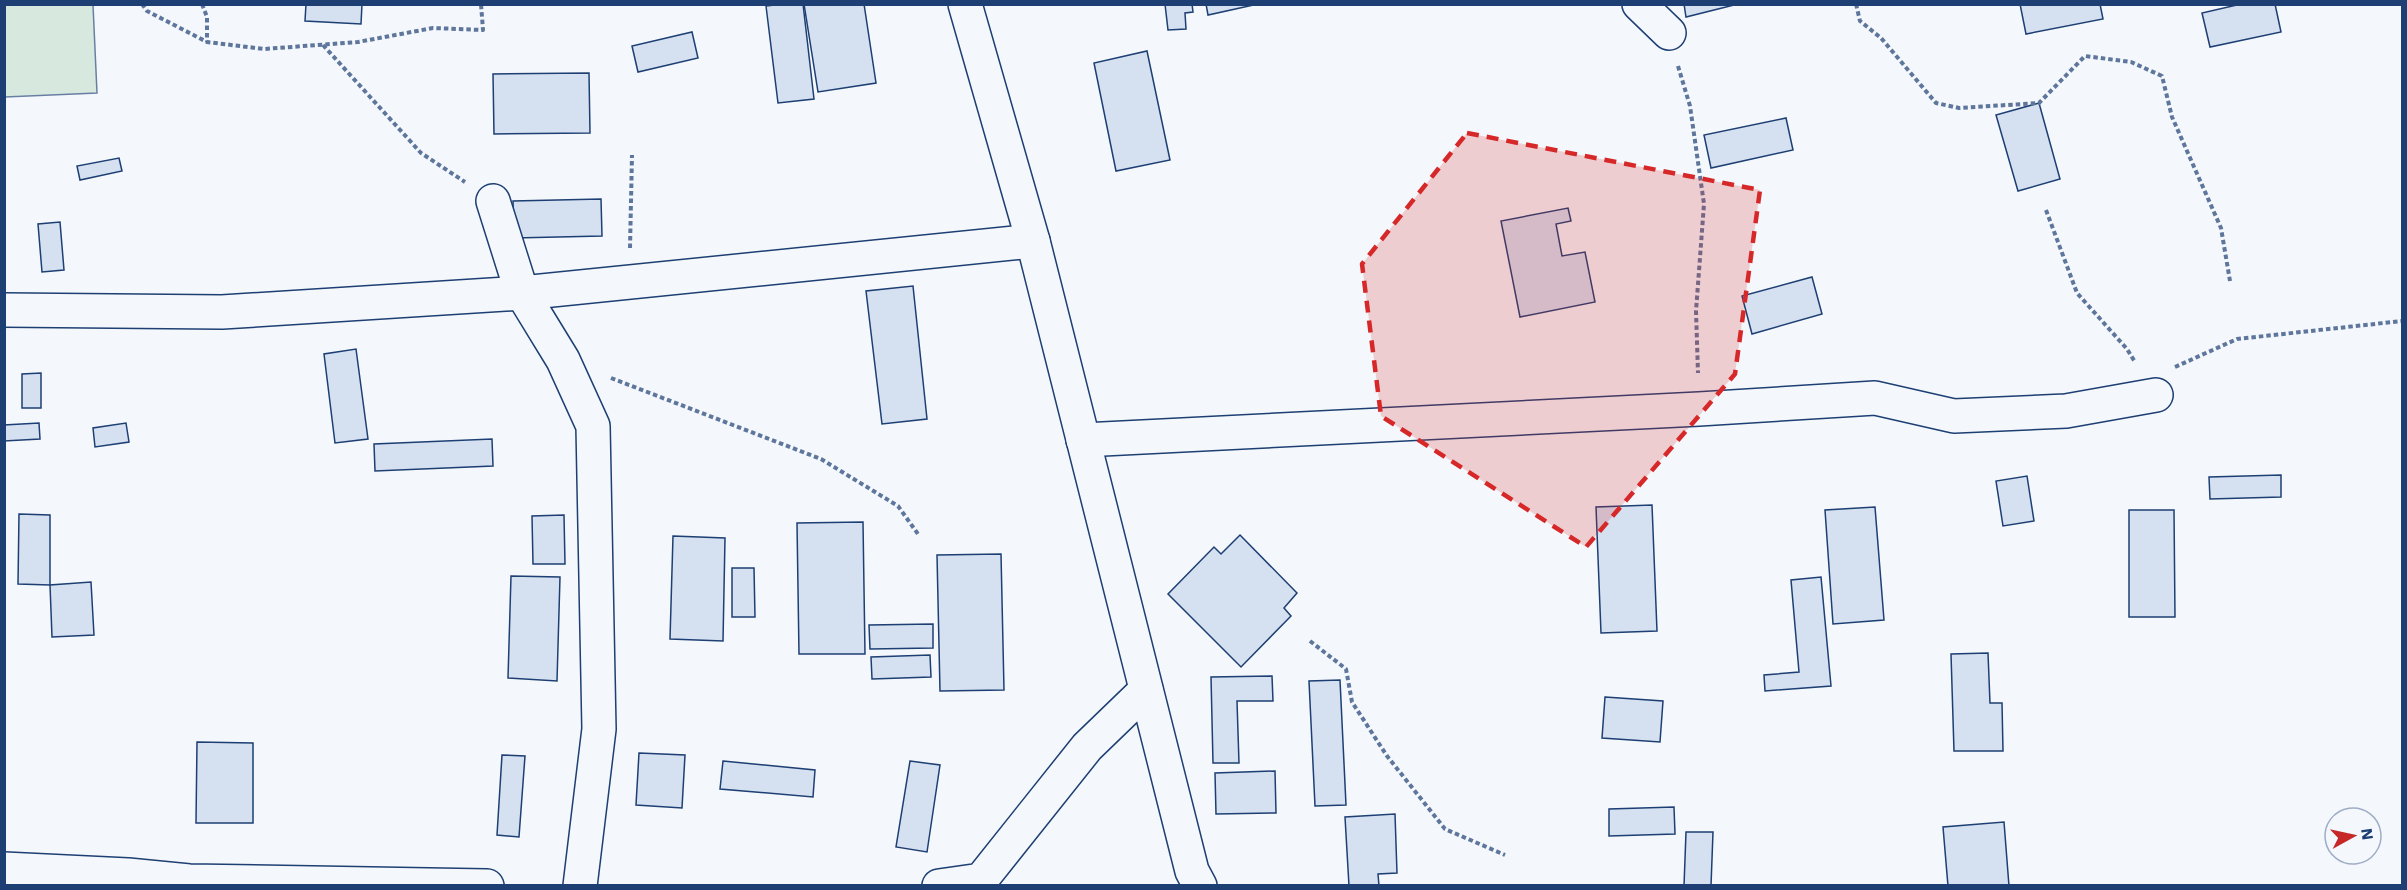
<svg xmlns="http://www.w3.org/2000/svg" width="2407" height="890" font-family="'Work Sans',sans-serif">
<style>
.green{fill:#d7e8df;stroke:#687fa3;stroke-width:1.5}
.building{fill:#d5e0f0;stroke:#1d3f73;stroke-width:1.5}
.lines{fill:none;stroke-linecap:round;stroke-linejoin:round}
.minor-casing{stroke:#1d3f73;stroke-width:36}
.path{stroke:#5e769c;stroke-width:4;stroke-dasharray:4.5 3;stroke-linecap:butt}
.minor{stroke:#f4f7fb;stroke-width:33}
.marked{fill:#d62828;fill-opacity:0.2;stroke:#d62828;stroke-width:4.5;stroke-dasharray:12 8;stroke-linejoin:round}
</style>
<rect width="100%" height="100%" fill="#f4f7fb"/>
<polygon class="green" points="4,5 93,5 97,93 5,97"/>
<g class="building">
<polygon points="306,4 362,4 361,24 305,21"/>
<polygon points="783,4 803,4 814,99 778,103 766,6"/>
<polygon points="804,4 864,4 876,83 818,92"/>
<polygon points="1165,4 1192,4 1193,12 1185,13 1186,29 1168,30"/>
<polygon points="1206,4 1258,4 1208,15"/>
<polygon points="1684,4 1738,4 1686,17"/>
<polygon points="2020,4 2100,4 2103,19 2026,34"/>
<polygon points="2241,4 2275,4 2281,32 2210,47 2202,13"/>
<polygon points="692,32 698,58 638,72 632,46"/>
<polygon points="1147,51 1170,160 1116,171 1094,63"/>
<polygon points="589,73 590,133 494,134 493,74"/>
<polygon points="2039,103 2060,179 2018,191 1996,115"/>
<polygon points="1786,118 1793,150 1711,168 1704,135"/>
<polygon points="119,158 122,171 80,180 77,166"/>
<polygon points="601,199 602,236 514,238 513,201"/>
<polygon points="1568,208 1571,221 1556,224 1562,256 1585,252 1595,302 1520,317 1501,221"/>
<polygon points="60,222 64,270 42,272 38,224"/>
<polygon points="1812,277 1822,314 1752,334 1742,296"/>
<polygon points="913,286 927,419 882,424 866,291"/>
<polygon points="356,349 368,439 335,443 324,354"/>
<polygon points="41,373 41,408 22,408 22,374"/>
<polygon points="39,423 40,439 4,441 4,425"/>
<polygon points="126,423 129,442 95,447 93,428"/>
<polygon points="492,439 493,466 375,471 374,444"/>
<polygon points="2281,475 2281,497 2210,499 2209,477"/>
<polygon points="2027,476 2034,521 2003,526 1996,481"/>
<polygon points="1652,505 1657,631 1601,633 1596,507"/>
<polygon points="1875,507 1884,620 1833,624 1825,510"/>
<polygon points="2129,510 2174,510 2175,617 2129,617"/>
<polygon points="19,514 50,515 50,585 18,584"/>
<polygon points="564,515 565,564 533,564 532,516"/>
<polygon points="863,522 865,654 799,654 797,523"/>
<polygon points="1240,535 1297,593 1284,608 1291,616 1241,667 1168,594 1214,547 1221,554"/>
<polygon points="673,536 725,538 723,641 670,639"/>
<polygon points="1001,554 1004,690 940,691 937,555"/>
<polygon points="732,568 754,568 755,617 732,617"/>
<polygon points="511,576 560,577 557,681 508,678"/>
<polygon points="1821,577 1831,686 1765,691 1764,675 1799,672 1791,580"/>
<polygon points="91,582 94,635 52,637 50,585"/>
<polygon points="933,624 933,648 870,649 869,625"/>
<polygon points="1988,653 1990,703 2002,703 2003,751 1954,751 1951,654"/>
<polygon points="930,655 931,677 872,679 871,657"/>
<polygon points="1272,676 1273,701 1237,701 1239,763 1213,763 1211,677"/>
<polygon points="1340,680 1346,805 1315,806 1309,681"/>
<polygon points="1605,697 1663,701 1660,742 1602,738"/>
<polygon points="197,742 253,743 253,823 196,823"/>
<polygon points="639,753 685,755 682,808 636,805"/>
<polygon points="502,755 525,756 519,837 497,835"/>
<polygon points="723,761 815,770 813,797 720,789"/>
<polygon points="910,761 940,765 927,852 896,847"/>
<polygon points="1275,771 1276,813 1216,814 1215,773"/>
<polygon points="1674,807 1675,834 1609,836 1609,809"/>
<polygon points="1395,814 1397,873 1378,874 1379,886 1349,886 1345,817"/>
<polygon points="2004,822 2009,886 1948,886 1943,827"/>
<polygon points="1686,832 1713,832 1711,886 1684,886"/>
</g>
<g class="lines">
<g class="minor-casing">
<g id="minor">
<polyline points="965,4 1033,241 1192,871 1200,886"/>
<polyline points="1639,4 1669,33"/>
<polyline points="493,201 522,293 563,360 593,426 599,729 580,886"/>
<polyline points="4,310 222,312 522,293 1033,241"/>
<polyline points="1083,440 1699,409 1875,398 1954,416 2066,411 2156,395"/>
<polyline points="4,869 128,875 189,881 487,886"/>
<polyline points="939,886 981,880 1087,747 1146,690"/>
</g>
</g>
<g class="path">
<polyline points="142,4 147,11 207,42 264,49 358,42 433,28 483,30 481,4"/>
<polyline points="202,4 207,17 207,42"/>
<polyline points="1856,4 1860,21 1881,38 1936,103 1959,108 2039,103 2085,56 2131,62 2162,76 2172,117 2221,228 2230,281"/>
<polyline points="323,45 421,153 465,182"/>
<polyline points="1678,66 1690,106 1704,204 1696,311 1698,373"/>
<polyline points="2046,210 2077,293 2127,349 2135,362"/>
<polyline points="630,248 632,155"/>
<polyline points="2175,367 2237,339 2402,321"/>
<polyline points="611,378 821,459 898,506 918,534"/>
<polyline points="1310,641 1346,669 1352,702 1387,756 1445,829 1505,855"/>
</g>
<use href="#minor" class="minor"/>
</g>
<path class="marked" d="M1467,133L1760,190L1735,374L1586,547L1381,416L1362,264Z"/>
<rect width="2407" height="890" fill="none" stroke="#1d3f73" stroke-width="12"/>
<g transform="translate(2353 836) rotate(82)"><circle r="28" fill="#f4f7fb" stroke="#9eadc5" stroke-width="1.5"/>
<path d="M0-4.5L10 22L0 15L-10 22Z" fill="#c62828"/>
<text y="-9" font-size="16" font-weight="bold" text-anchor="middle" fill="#1d3f73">N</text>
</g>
</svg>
